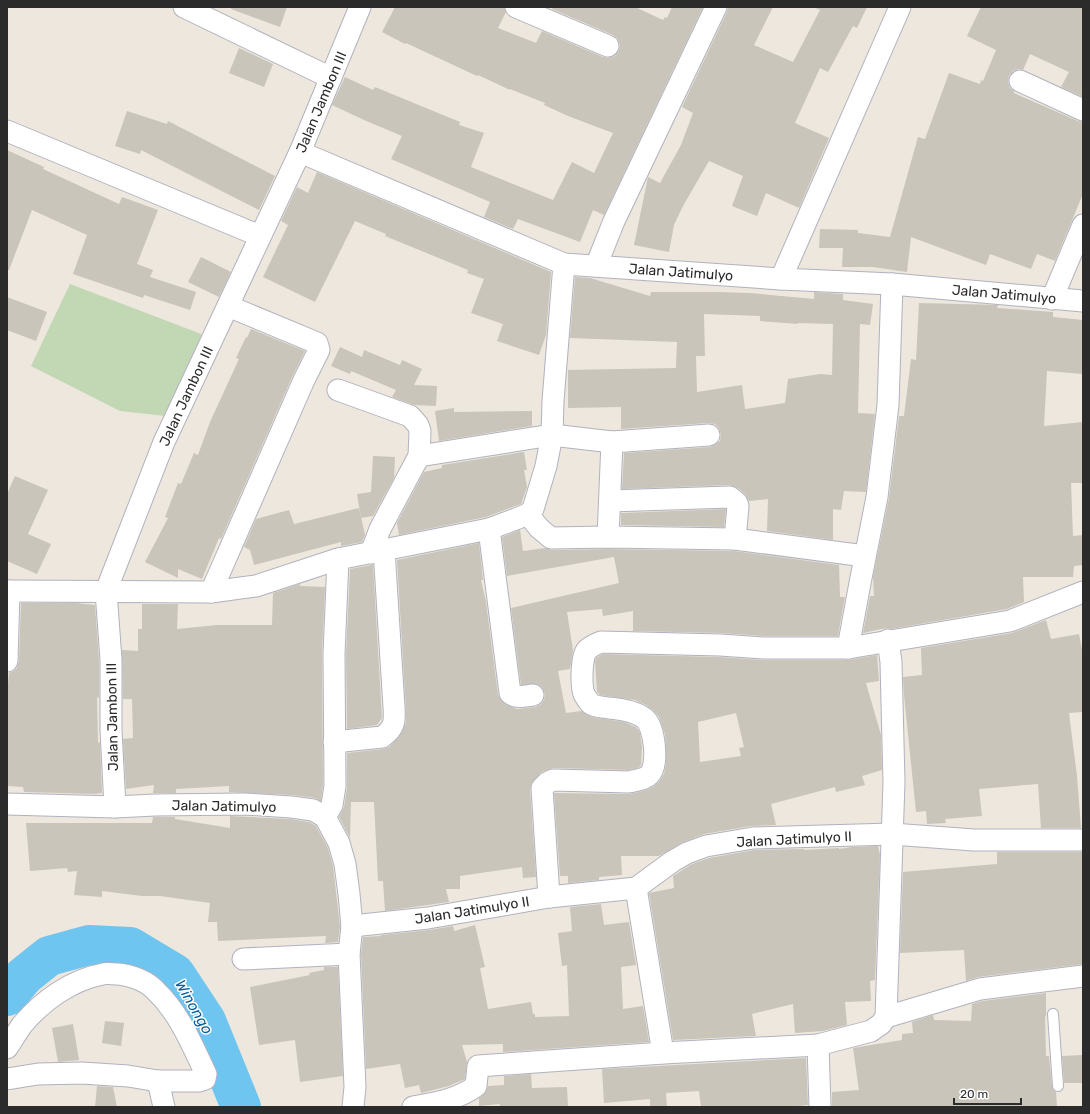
<svg xmlns="http://www.w3.org/2000/svg" width="1090" height="1114" font-family="Rubik,sans-serif">
<style>
.cemetery{fill:#c2d7b4}
.lines{fill:none;stroke-linecap:round;stroke-linejoin:round}
.river{stroke:#6ec5f0;stroke-width:40}
.building{fill:#c9c5bb;fill-rule:evenodd}
.service-casing{stroke:#b1b2bf;stroke-width:12}
.minor-casing{stroke:#b1b2bf;stroke-width:23}
.service{stroke:#fff;stroke-width:10}
.minor{stroke:#fff;stroke-width:21}
.labels{text-anchor:middle;stroke-width:3;stroke-linejoin:round;paint-order:stroke}
.street-label{font-size:14px;fill:#2b2b2b;stroke:#fff}
.water-label{font-size:15px;font-style:italic;fill:#0b619f;stroke:#fff}
</style>
<rect width="100%" height="100%" fill="#ede7dd"/>
<polygon class="cemetery" points="70,284 204,335 165,416 120,411 31,366"/>
<g class="lines">
<polyline class="river" points="7,996 24,976 49,956 89,945 130,947 175,974 206,1021 241,1107"/>
</g>
<g class="building">
<polygon points="231,7 287,7 280,27 231,9"/>
<polygon points="395,7 504,7 506,12 498,28 536,43 542,31 603,57 609,58 615,56 619,51 620,45 617,38 613,35 552,9 553,7 635,7 663,20 665,17 667,18 672,7 703,7 604,215 593,210 580,242 518,219 513,229 484,217 490,202 391,159 402,136 364,120 332,105 345,77 373,90 375,87 460,122 459,125 484,133 471,167 553,200 572,162 594,173 613,133 568,116 544,105 545,103 510,89 510,90 478,75 477,76 406,43 405,44 382,32"/>
<polygon points="728,7 773,7 754,45 793,62 820,10 813,7 867,7 857,28 853,26 828,72 820,68 795,123 829,138 799,208 766,193 757,216 732,206 743,176 709,161 683,206 674,225 669,252 634,245 648,177 660,183 681,145 693,113 682,107 727,12"/>
<polygon points="981,7 1083,7 1083,97 1061,87 1069,72 1030,54 1023,70 1019,69 1013,71 1009,76 1008,82 1010,88 1014,91 1014,93 1078,121 1083,122 1083,194 1055,261 1037,254 1031,269 990,254 986,265 911,237 907,272 873,267 842,267 843,248 819,248 820,229 858,230 858,233 890,237 918,137 925,139 949,73 980,84 981,80 983,81 996,50 967,36"/>
<polygon points="239,48 273,64 264,87 229,73"/>
<polygon points="127,111 167,124 168,121 275,176 259,210 141,150 140,154 115,146"/>
<polygon points="7,150 44,167 43,169 119,204 122,197 158,210 137,264 153,270 150,277 196,292 190,310 144,295 143,298 73,274 87,235 32,210 9,270 7,270"/>
<polygon points="317,172 551,272 546,335 539,355 497,341 503,324 471,313 484,279 467,273 468,270 385,236 386,234 355,221 315,302 263,277 288,225 281,221 297,187 308,193"/>
<polygon points="201,257 231,272 219,297 188,282"/>
<path d="M575,277L590,278L650,296L651,292H716L750,293L814,299V292L843,294V300L873,304L870,325L860,324L858,413L875,414L866,492L844,491L841,510L833,509V540L767,531L768,499L749,501L745,494L738,488L730,485L622,489L624,453L710,447L715,445L720,441L721,434L719,428L715,424L708,423L621,429V407L568,408V370L676,368L677,342L570,338ZM704,314L760,316V321L798,324V323L833,324L832,375L820,374L788,379L785,403L745,409L742,385L697,392L696,356H705Z"/>
<polygon points="7,297 47,312 36,341 7,330"/>
<polygon points="919,303 998,305 997,308 1053,312 1053,317 1083,320 1083,374 1047,371 1044,426 1083,422 1083,483 1071,483 1073,536 1083,535 1083,565 1074,566 1073,577 1023,577 1024,602 1007,609 891,629 886,628 863,633 870,596 874,596 873,577 889,498 899,416 904,416 911,359 916,360"/>
<polygon points="251,329 305,351 293,375 221,539 219,538 202,579 178,569 178,578 145,562 168,518 165,517 178,483 181,484 194,453 198,455 210,422 239,359 236,358 246,337 247,338"/>
<polygon points="340,347 362,357 364,350 400,365 402,360 422,369 414,385 437,386 436,406 414,405 392,397 396,390 351,371 350,374 331,366"/>
<polygon points="454,408 454,412 532,411 532,426 439,441 435,411"/>
<polygon points="524,452 527,470 524,470 527,487 521,504 486,517 399,535 397,523 424,472 442,468 442,465"/>
<polygon points="373,456 395,457 394,478 373,516 361,518 357,494 371,492"/>
<polygon points="15,476 48,490 28,534 51,544 37,574 7,561 7,494"/>
<polygon points="359,508 365,535 362,542 341,546 341,542 254,565 250,550 244,547 256,519 289,510 294,524"/>
<polygon points="726,509 724,527 621,525 621,513"/>
<polygon points="520,530 523,551 546,548 551,550 608,549 734,551 839,565 840,597 845,597 838,636 764,636 720,633 633,631 633,611 603,616 602,609 567,612 573,650 570,669 558,671 566,713 581,711 592,717 624,722 636,727 640,733 642,747 641,765 638,768 628,770 553,768 542,772 534,780 531,784 530,789 536,877 523,878 522,867 460,876 460,889 446,889 449,902 385,911 383,881 378,881 374,802 351,802 350,838 339,817 344,807 347,788 347,753 383,749 389,747 399,737 406,723 406,711 397,560 479,543 483,580 481,580 486,602 498,695 505,704 517,709 535,707 540,705 544,700 545,694 542,687 537,684 521,685 511,608 619,583 614,557 507,576 502,537"/>
<polygon points="371,565 373,565 382,718 377,725 347,729 346,654 350,569"/>
<polygon points="300,584 300,586 325,587 322,654 323,785 321,801 315,798 292,795 229,792 229,786 176,789 176,793 153,793 154,785 126,789 123,739 133,738 132,699 123,699 122,650 138,651 138,629 142,629 142,604 178,604 177,629 217,625 272,625 273,593"/>
<polygon points="21,603 76,603 95,605 99,660 99,698 97,697 98,743 100,742 102,793 95,794 24,792 23,787 7,786 7,695 9,673 13,671 17,668 19,661"/>
<polygon points="1046,620 1051,639 1079,634 1083,655 1083,712 1069,713 1077,776 1081,828 1041,828 1038,784 979,789 982,816 945,819 946,823 927,824 926,811 916,812 904,695 903,677 922,675 921,648 1012,633"/>
<path d="M603,654L719,657L764,660H848L877,655L879,681L866,683L881,735L882,770L862,776L865,785L836,792L835,787L771,804L776,825L751,826L704,834L681,843L659,856H621L622,875L599,877V880L568,883V876H560L554,793L629,794L643,791L653,787L659,782L664,774L666,764V746L665,734L659,717L653,710L646,705L635,700L600,695L597,692L595,661L596,658ZM736,713L744,747L739,748L741,756L700,762L698,722Z"/>
<polygon points="230,816 290,819 309,822 316,826 328,848 333,866 340,926 338,942 325,943 326,936 218,941 217,922 208,922 210,903 160,896 142,896 102,891 102,897 74,895 77,871 68,872 67,868 30,871 26,823 152,823 153,817 175,817 175,819 230,828"/>
<polygon points="878,846 880,855 875,980 870,981 871,1001 845,1002 847,1025 823,1031 795,1033 793,1004 752,1014 756,1036 673,1040 649,893 674,888 673,876 692,864 709,858 754,850 804,849 804,850 839,848 839,849 852,847"/>
<polygon points="997,852 1083,852 1083,964 978,977 966,981 964,950 900,953 903,872 997,864"/>
<polygon points="601,904 604,925 629,922 636,965 621,967 623,1009 643,1006 649,1042 503,1052 503,1044 462,1045 467,1062 465,1079 449,1086 421,1093 419,1085 405,1088 400,1064 366,1069 361,954 363,937 381,936 381,935 429,930 453,926 454,931 475,925 485,967 480,968 488,1009 531,1002 533,1014 535,1014 535,1017 569,1016 567,965 562,966 558,933 572,931 570,907"/>
<polygon points="324,967 338,967 343,1076 300,1082 295,1040 259,1045 250,987 310,975 309,973 324,970"/>
<polygon points="1046,993 1046,1017 1045,1016 1046,1056 1049,1056 1052,1086 1053,1090 1056,1092 1057,1107 832,1107 832,1092 859,1090 853,1048 902,1040 902,1034 913,1033 912,1022 933,1015 934,1020 971,1021 972,1004 982,1001"/>
<polygon points="105,1021 124,1023 121,1046 102,1043"/>
<polygon points="73,1024 79,1060 58,1062 52,1028"/>
<polygon points="1083,1055 1083,1083 1064,1083 1062,1056"/>
<polygon points="806,1058 808,1105 788,1107 701,1107 699,1091 666,1093 667,1107 650,1107 650,1099 604,1103 602,1069"/>
<polygon points="531,1074 532,1088 567,1087 568,1107 500,1107 500,1104 479,1106 479,1098 486,1092 488,1086 504,1085 504,1076"/>
<polygon points="97,1086 113,1087 117,1107 95,1107"/>
</g>
<g class="lines">
<g class="service-casing">
<polyline id="service" points="1053,1014 1058,1086"/>
</g>
<g class="minor-casing">
<g id="minor">
<polyline points="184,7 331,78"/>
<polyline points="516,7 608,46"/>
<polyline points="1020,81 1083,110"/>
<polyline points="7,131 260,236"/>
<polyline points="300,152 564,264 781,279 892,284 1083,301"/>
<polyline points="596,266 614,221 716,7"/>
<polyline points="781,279 900,7"/>
<polyline points="1052,299 1083,225"/>
<polyline points="338,390 410,416 418,425 420,431 419,456 380,529 371,553"/>
<polyline points="419,456 552,435 612,442 709,435"/>
<polyline points="610,501 730,497 737,503 738,506 735,539"/>
<polyline points="528,514 539,528 551,538 608,537 735,539 865,556"/>
<path d="M489,529L510,693C516,699 525,696 533,695"/>
<polyline points="608,537 612,442"/>
<polyline points="7,591 211,592 304,380 319,350 317,343 228,306"/>
<polyline points="211,592 256,586 338,559 489,529 516,519 528,514 533,509 546,466 552,435 553,401 564,264"/>
<polyline points="848,648 860,583 877,497 888,405 892,284"/>
<polyline points="7,661 9,591"/>
<path d="M334,742L382,737C395,728 395,721 394,707L384,550"/>
<polyline points="7,804 115,807 155,805 245,804 291,807 313,810 325,817 339,843 345,864 349,894 352,926 349,954 355,1087 353,1107"/>
<polyline points="115,807 111,730 111,660 106,591 164,442 300,152 360,7"/>
<polyline points="325,817 332,805 335,786 334,654 338,559"/>
<polyline points="636,888 663,1053"/>
<path d="M549,897L542,788L547,783L553,780L629,782C636,780 644,780 649,775C659,766 655,726 644,718C635,711 620,709 609,708C603,707 596,707 591,704C588,701 586,698 584,694C581,686 581,656 587,650C591,646 596,644 601,642L720,645L764,648H848L1010,621L1083,592"/>
<polyline points="352,926 428,918 549,897 636,888 673,861 687,853 706,846 753,838 892,834 974,840 1083,840"/>
<polyline points="243,959 349,954"/>
<polyline points="886,1017 980,989 1083,976"/>
<polyline points="818,1045 820,1107"/>
<path d="M7,1048C12,1041 17,1032 22,1025C42,1001 71,980 103,974C107,973 113,974 118,974C131,975 147,981 156,991C180,1014 192,1045 206,1074L205,1079L199,1081H158L128,1076L82,1073L38,1074L7,1079"/>
<polyline points="158,1081 164,1107"/>
<path d="M413,1107C435,1103 457,1100 476,1086L478,1066L663,1053L818,1045L871,1031L881,1024L886,1017L894,782L891,662L888,640"/>
</g>
</g>
<use href="#service" class="service"/>
<use href="#minor" class="minor"/>
</g>
<g class="labels">
<g class="street-label">
<text transform="translate(321 102) rotate(-67)" y="5">Jalan Jambon III</text>
<text transform="translate(681 272) rotate(4)" y="5">Jalan Jatimulyo</text>
<text transform="translate(1004 294) rotate(5)" y="5">Jalan Jatimulyo</text>
<text transform="translate(186 396) rotate(-65)" y="5">Jalan Jambon III</text>
<text transform="translate(112 717) rotate(-91)" y="5">Jalan Jambon III</text>
<text transform="translate(224 806) rotate(1)" y="5">Jalan Jatimulyo</text>
<text transform="translate(794 839) rotate(-3)" y="5">Jalan Jatimulyo II</text>
<text transform="translate(472 910) rotate(-9)" y="5">Jalan Jatimulyo II</text>
</g>
<g class="water-label">
<text transform="translate(194 1007) rotate(60)" y="5">Winongo</text>
</g>
</g>
<rect width="1090" height="1114" fill="none" stroke="#2b2b2b" stroke-width="16"/>
<path d="M954 1098v6h67v-6" fill="none" stroke="#2b2b2b" stroke-width="2"/>
<text x="960" y="1098" font-size="12" fill="#2b2b2b" stroke="#ffffff" stroke-width="3" paint-order="stroke">20 m</text>
</svg>
